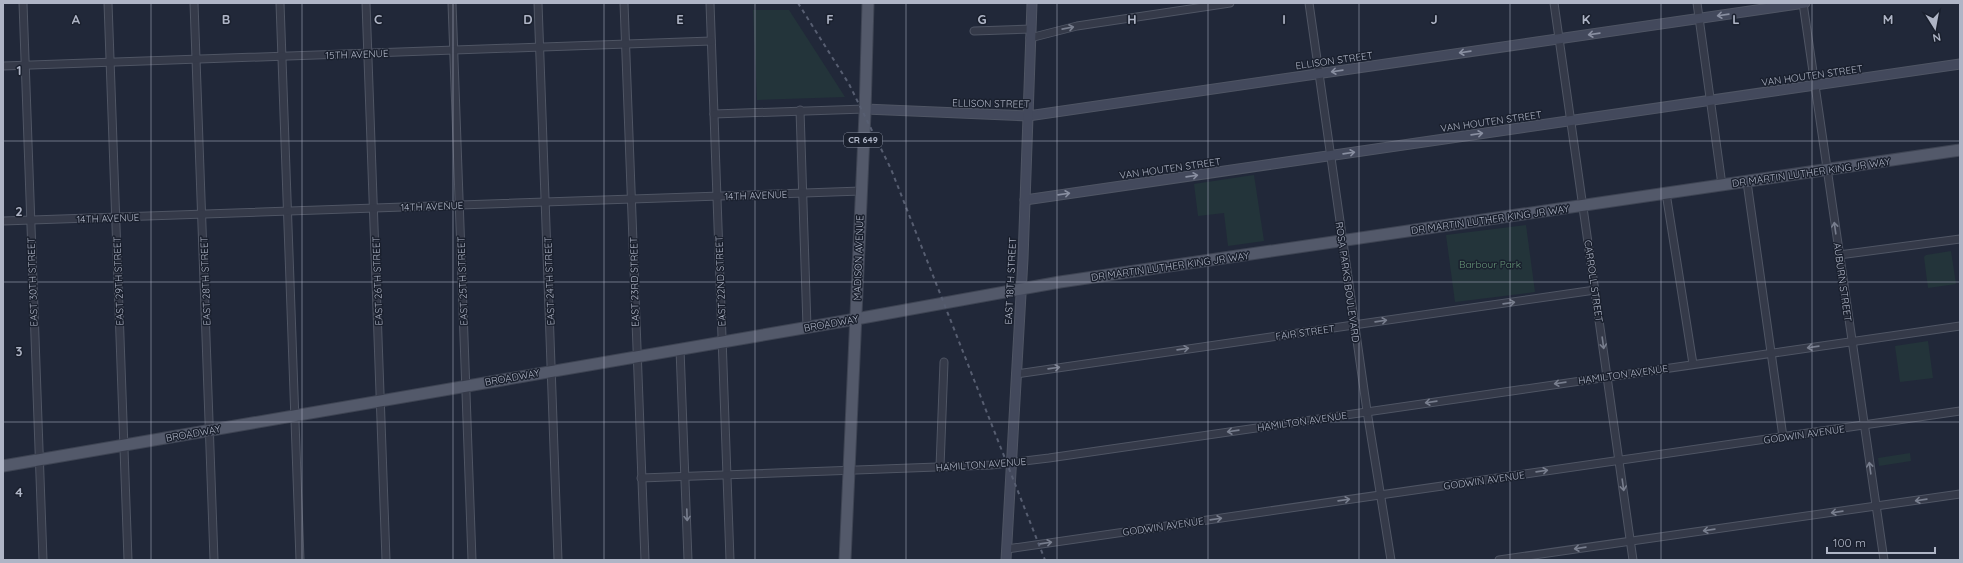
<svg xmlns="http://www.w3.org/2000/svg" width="1963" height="563" font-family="Quicksand,sans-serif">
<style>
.green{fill:#23343a}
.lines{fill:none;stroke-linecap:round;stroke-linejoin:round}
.street-casing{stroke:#4f5564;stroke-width:9}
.secondary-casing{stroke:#4f5564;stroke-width:11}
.primary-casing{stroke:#3e4453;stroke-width:13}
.street{stroke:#353a49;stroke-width:7}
.secondary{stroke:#43495c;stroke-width:9}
.primary{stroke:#53596a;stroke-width:11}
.rail{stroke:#575e71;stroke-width:2;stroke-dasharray:4 4;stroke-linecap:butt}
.oneway{stroke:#898fa1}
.oneway2{stroke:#787e8e}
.grid{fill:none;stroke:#afb5c6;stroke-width:1;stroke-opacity:0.55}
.labels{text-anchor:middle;stroke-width:3;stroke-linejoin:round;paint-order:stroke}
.shield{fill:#1a202e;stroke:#828898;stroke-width:1}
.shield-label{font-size:9px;font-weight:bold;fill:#afb5c6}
.street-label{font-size:10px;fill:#afb5c6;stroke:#1a202e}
.park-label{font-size:10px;fill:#679678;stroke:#1a202e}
.grid-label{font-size:13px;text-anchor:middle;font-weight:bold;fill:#afb5c6;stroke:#1a202e;stroke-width:3;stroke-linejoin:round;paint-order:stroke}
</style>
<rect width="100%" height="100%" fill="#212839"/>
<g class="green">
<polygon points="753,10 789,10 845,97 757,100"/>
<polygon points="1254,175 1264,241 1228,246 1224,213 1198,216 1194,184"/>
<polygon points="1526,225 1535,292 1455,302 1446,235"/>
<polygon points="1951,251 1956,284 1928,288 1924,257 1926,255"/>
<polygon points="1928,341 1933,378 1900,382 1895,346"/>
<polygon points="1910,453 1911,461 1879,466 1878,458"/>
</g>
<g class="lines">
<g class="street-casing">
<g id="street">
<polyline points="23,3 43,560"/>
<polyline points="108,3 128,560"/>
<polyline points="194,3 214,560"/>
<polyline points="280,3 300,560"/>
<polyline points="366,3 386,560"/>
<polyline points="452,3 472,560"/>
<polyline points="538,3 558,560"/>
<polyline points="624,3 645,560"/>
<polyline points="710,3 730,560"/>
<polyline points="1309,3 1367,411 1391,560"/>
<polyline points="1554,3 1633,560"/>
<polyline points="1697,3 1722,185"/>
<polyline points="1803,3 1884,560"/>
<polyline points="974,31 1031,29"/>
<polyline points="1030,38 1077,26 1230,3"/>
<polyline points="3,66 711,41"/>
<polyline points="800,110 807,327"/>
<polyline points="714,114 865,109"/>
<polyline points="1747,182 1783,437"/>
<polyline points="1666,193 1693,364"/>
<polyline points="3,221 861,191"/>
<polyline points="1839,255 1960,239"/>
<polyline points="680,349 688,560"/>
<polyline points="1016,374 1595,290"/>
<polyline points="940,467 944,362"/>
<polyline points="641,478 991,465 1049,458 1960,326"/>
<polyline points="1007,549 1960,411"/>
<polyline points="1499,560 1960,494"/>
</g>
</g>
<g class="secondary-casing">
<g id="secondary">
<polyline points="865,109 1028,116 1805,3"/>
<polyline points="1025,200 1960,64"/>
<polyline points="1006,560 1023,259 1032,3"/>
</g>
</g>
<g class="primary-casing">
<g id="primary">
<polyline points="3,466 856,319 1060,282 1960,150"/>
<polyline points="845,560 865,113 868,3"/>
</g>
</g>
<use href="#street" class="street"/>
<use href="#secondary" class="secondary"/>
<use href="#primary" class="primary"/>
<polyline class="rail" points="798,3 849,84 891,169 1045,560"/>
</g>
<defs><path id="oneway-shaft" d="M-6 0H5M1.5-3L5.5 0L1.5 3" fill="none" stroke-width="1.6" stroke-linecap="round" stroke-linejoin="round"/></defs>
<g class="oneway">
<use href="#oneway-shaft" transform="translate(1723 15) rotate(172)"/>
<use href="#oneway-shaft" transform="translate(1594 34) rotate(172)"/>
<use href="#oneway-shaft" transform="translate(1465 52) rotate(172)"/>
<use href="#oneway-shaft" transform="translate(1337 71) rotate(172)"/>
<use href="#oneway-shaft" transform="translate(1477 134) rotate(-8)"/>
<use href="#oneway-shaft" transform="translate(1349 153) rotate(-8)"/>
<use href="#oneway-shaft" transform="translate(1192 176) rotate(-8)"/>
<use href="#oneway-shaft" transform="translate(1064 194) rotate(-8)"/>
</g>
<g class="oneway2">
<use href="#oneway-shaft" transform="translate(1068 28) rotate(-11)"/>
<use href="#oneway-shaft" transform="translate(1835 228) rotate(-98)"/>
<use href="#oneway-shaft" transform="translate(1509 303) rotate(-8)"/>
<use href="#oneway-shaft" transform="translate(1381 321) rotate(-8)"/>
<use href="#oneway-shaft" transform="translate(1603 343) rotate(82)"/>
<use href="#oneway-shaft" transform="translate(1813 347) rotate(172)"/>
<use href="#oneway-shaft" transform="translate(1183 349) rotate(-8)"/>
<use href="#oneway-shaft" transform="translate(1054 368) rotate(-8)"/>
<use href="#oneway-shaft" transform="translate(1560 383) rotate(172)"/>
<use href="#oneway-shaft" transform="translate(1431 402) rotate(172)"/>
<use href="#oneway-shaft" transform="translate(1233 431) rotate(172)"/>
<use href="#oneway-shaft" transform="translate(1870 468) rotate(-98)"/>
<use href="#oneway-shaft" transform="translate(1542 471) rotate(-8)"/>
<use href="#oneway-shaft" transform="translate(1623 485) rotate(82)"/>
<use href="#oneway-shaft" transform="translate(1344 500) rotate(-8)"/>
<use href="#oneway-shaft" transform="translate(1921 500) rotate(172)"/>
<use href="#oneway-shaft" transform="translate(1837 512) rotate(172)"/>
<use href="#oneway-shaft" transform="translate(687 515) rotate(88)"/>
<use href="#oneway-shaft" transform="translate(1216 519) rotate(-8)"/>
<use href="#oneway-shaft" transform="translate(1709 530) rotate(172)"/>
<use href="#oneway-shaft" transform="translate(1046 543) rotate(-8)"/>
<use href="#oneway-shaft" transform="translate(1580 548) rotate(172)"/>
</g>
<path class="grid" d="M151,3V560M302,3V560M453,3V560M604,3V560M755,3V560M906,3V560M1057,3V560M1208,3V560M1359,3V560M1510,3V560M1661,3V560M1812,3V560M3,141H1960M3,282H1960M3,422H1960"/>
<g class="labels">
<rect class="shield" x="844" y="133" width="38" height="14" rx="3"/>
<g class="shield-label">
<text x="863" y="143">CR 649</text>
</g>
<g class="street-label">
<text transform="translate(357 54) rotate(-2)" y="4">15TH AVENUE</text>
<text transform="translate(1334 60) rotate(-8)" y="4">ELLISON STREET</text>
<text transform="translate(1812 75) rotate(-8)" y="4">VAN HOUTEN STREET</text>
<text transform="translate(991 103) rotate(1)" y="4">ELLISON STREET</text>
<text transform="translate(1491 121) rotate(-8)" y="4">VAN HOUTEN STREET</text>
<text transform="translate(1170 168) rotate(-8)" y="4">VAN HOUTEN STREET</text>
<text transform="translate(1811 172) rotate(-8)" y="4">DR MARTIN LUTHER KING JR WAY</text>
<text transform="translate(756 195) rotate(-2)" y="4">14TH AVENUE</text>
<text transform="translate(432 206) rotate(-2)" y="4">14TH AVENUE</text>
<text transform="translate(108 218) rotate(-2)" y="4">14TH AVENUE</text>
<text transform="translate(1490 219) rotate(-8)" y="4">DR MARTIN LUTHER KING JR WAY</text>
<text transform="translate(858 258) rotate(-88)" y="4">MADISON AVENUE</text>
<text transform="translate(1170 266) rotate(-8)" y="4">DR MARTIN LUTHER KING JR WAY</text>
<text transform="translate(118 281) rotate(-92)" y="4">EAST 29TH STREET</text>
<text transform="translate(205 281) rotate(-92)" y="4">EAST 28TH STREET</text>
<text transform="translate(377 281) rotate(-92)" y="4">EAST 26TH STREET</text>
<text transform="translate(462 281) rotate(-92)" y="4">EAST 25TH STREET</text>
<text transform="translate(549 281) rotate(-92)" y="4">EAST 24TH STREET</text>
<text transform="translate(720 281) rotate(-92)" y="4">EAST 22ND STREET</text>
<text transform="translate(1010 281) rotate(-87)" y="4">EAST 18TH STREET</text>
<text transform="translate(1594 281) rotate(82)" y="4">CARROLL STREET</text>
<text transform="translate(32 282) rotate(-92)" y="4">EAST 30TH STREET</text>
<text transform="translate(634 282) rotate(-91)" y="4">EAST 23RD STREET</text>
<text transform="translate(1348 282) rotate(82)" y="4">ROSA PARKS BOULEVARD</text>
<text transform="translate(1843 282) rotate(82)" y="4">AUBURN STREET</text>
<text transform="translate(831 323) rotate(-10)" y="4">BROADWAY</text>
<text transform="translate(1305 332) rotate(-8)" y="4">FAIR STREET</text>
<text transform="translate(1623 374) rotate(-8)" y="4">HAMILTON AVENUE</text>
<text transform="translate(512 377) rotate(-10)" y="4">BROADWAY</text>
<text transform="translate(1302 421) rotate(-8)" y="4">HAMILTON AVENUE</text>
<text transform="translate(193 433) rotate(-10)" y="4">BROADWAY</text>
<text transform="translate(1804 434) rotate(-8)" y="4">GODWIN AVENUE</text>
<text transform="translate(981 464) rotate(-4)" y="4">HAMILTON AVENUE</text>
<text transform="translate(1484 480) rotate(-8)" y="4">GODWIN AVENUE</text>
<text transform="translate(1163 526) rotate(-8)" y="4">GODWIN AVENUE</text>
</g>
<g class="park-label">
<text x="1490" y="268">Barbour Park</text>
</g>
</g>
<g class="grid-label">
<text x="76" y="24">A</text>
<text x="226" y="24">B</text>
<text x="378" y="24">C</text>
<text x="528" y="24">D</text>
<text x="680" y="24">E</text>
<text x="830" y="24">F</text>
<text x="982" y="24">G</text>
<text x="1132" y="24">H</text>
<text x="1284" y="24">I</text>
<text x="1434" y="24">J</text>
<text x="1586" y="24">K</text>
<text x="1736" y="24">L</text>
<text x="1888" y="24">M</text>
<text x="19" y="75">1</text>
<text x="19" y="216">2</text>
<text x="19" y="356">3</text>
<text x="19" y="497">4</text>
</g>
<rect width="1963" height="563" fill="none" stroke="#afb5c6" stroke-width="8"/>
<g transform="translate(1935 28) rotate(169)" stroke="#1a202e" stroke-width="3" paint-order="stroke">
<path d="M0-3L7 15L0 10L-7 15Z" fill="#afb5c6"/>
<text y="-6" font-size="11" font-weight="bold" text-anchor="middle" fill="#afb5c6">N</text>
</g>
<path d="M1827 547v6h108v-6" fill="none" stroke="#afb5c6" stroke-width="2"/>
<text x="1833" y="547" font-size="12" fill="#afb5c6" stroke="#1a202e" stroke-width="3" paint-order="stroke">100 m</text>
</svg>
